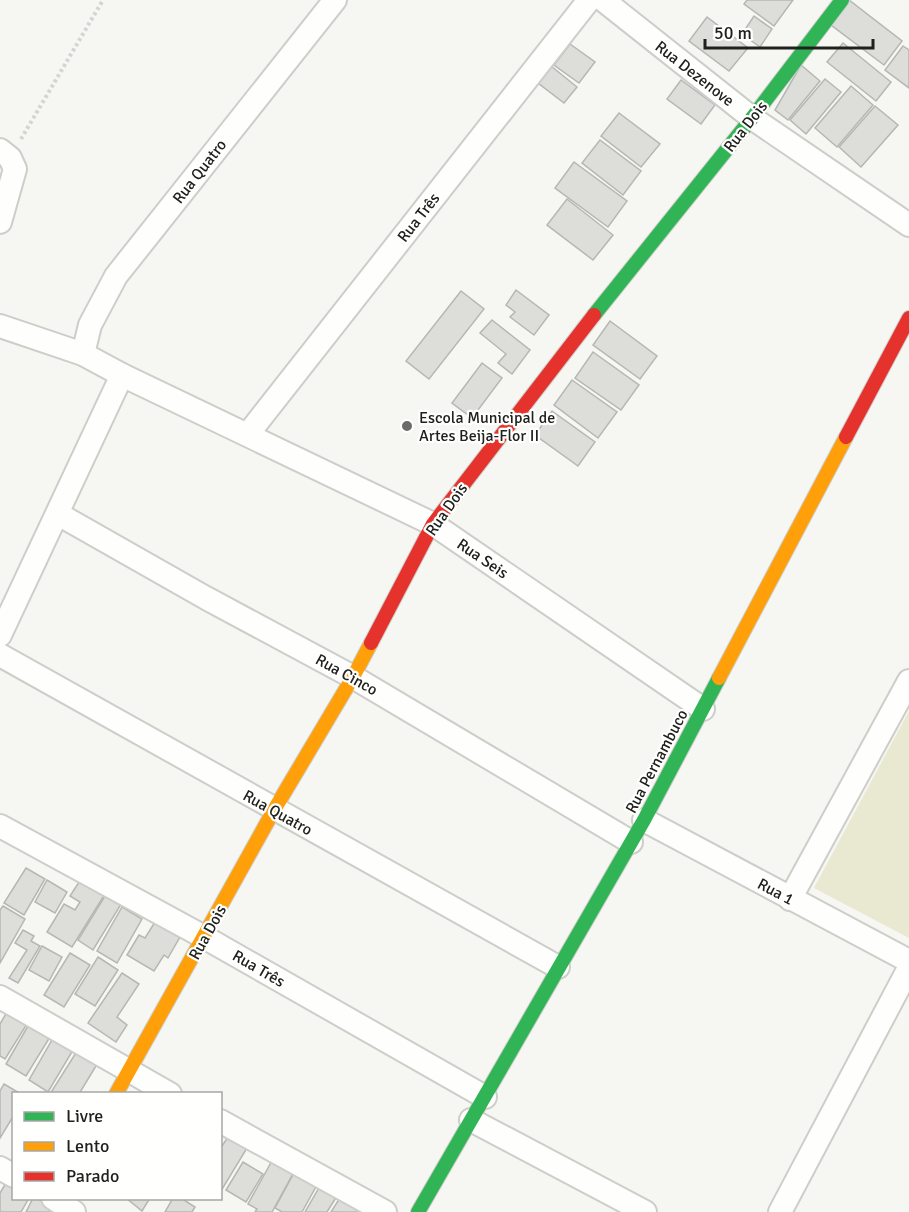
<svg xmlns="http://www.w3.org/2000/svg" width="909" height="1212" font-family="Signika,sans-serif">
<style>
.green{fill:#e9e9d1}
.building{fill:#ddddda;stroke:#b6b6b3;stroke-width:1.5}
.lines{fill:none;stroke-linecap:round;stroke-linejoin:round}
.street-casing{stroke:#cdcdca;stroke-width:26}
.fast-casing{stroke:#cdcdca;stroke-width:16}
.slow-casing{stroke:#cdcdca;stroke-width:16}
.jam-casing{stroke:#cdcdca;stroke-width:16}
.path{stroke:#d4d4d3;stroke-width:4;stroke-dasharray:3 3;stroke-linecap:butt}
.street{stroke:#fefefd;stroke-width:22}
.fast{stroke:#30b455;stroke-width:14}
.slow{stroke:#ff9f0a;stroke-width:14}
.jam{stroke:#e5322d;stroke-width:14}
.poi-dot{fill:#6b6b68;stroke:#fffffe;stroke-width:2}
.labels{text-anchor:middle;stroke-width:4.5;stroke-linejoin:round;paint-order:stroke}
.street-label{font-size:16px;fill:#20201d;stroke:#fffffe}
.poi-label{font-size:16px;fill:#20201d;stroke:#fffffe;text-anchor:start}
</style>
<rect width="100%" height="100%" fill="#f6f6f2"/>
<polygon class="green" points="909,711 909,938 814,888"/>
<g class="building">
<polygon points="747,0 793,0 774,26 744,4"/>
<polygon points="849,0 902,41 884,65 831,25"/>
<polygon points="754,16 772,29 760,47 742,34"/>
<polygon points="707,17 748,48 729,71 689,41"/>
<polygon points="843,43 891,82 876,101 827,62"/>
<polygon points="570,44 595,62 579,83 554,65"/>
<polygon points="903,46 909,50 909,88 885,70"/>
<polygon points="801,65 820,81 788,120 775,110"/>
<polygon points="551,66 577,87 564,103 538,83"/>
<polygon points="825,79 841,92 806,134 790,120"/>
<polygon points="681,80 715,105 701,124 667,99"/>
<polygon points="851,86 873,105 837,147 815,128"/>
<polygon points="875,106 898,125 861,167 839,147"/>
<polygon points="619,113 660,144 641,167 601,136"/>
<polygon points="600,140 641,171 623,195 582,163"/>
<polygon points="574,162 627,201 608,227 555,188"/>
<polygon points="567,199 613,235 593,260 547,225"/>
<polygon points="516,290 549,315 534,335 510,317 515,312 506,305"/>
<polygon points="461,291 484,309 429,379 406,361"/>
<polygon points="492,320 530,350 512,374 498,363 506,354 480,333"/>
<polygon points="610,321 657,356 640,379 593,345"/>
<polygon points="593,352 639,385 621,410 575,378"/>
<polygon points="482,363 502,378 472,418 452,403"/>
<polygon points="572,380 617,412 598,438 554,405"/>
<polygon points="552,411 595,442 578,466 535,435"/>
<polygon points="26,868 45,879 24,915 4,903"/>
<polygon points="81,879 105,894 72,947 47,932 64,904 75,910 80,902 70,896"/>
<polygon points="47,880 67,892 55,913 35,902"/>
<polygon points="108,891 123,901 93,950 78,940"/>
<polygon points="3,906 25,919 0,963 0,910"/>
<polygon points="122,907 142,919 117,963 97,951"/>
<polygon points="155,922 180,937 168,958 164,955 154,971 127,955 139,935 145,938"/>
<polygon points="23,930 34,936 31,941 40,946 18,983 9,978 27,950 15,943"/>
<polygon points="42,946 62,957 49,981 29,970"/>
<polygon points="70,953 90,965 64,1007 44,995"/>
<polygon points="98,957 118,970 95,1006 75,994"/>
<polygon points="122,973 139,984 117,1017 127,1025 116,1042 88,1023"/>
<polygon points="7,1012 27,1024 5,1059 0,1056 0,1024"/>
<polygon points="32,1019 53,1032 26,1076 6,1064"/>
<polygon points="56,1033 76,1045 48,1092 29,1080"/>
<polygon points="79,1048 99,1061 79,1094 50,1094"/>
<polygon points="4,1084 21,1094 14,1094 14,1115 0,1138 0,1091"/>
<polygon points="228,1137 247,1148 221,1191 220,1149"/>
<polygon points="273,1159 295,1170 272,1212 255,1212 257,1209 248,1204"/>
<polygon points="243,1162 263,1174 246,1202 226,1190"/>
<polygon points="295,1171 318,1183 302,1212 282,1212 275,1208"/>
<polygon points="9,1178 14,1180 14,1198 29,1198 21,1212 0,1212 0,1193"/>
<polygon points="320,1186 337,1196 327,1212 305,1212"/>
<polygon points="343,1193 363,1206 360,1212 331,1212"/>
<polygon points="33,1198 37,1198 61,1212 26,1212"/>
<polygon points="126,1198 150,1198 142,1211"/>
<polygon points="173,1198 181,1198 195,1207 192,1212 165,1212"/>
</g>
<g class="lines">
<g class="street-casing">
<g id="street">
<polyline points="603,0 752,118 909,225"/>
<polyline points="0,150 10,158 15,169 0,222"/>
<polyline points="0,326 83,354 122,375 433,524 703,709"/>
<polyline points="83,354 90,325 116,276 335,0"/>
<polyline points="248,434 589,0"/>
<polyline points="58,514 206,598 353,677 631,842"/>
<polyline points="0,635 122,375"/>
<polyline points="0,655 558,967"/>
<polyline points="644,820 909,961"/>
<polyline points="0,826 204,937 485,1097"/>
<polyline points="790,899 909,681"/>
<polyline points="0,997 170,1094"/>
<polyline points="471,1120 645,1212"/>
<polyline points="220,1121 385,1212"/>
<polyline points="0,1168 14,1176"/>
<polyline points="53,1198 74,1212"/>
<polyline points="780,1212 909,968"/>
</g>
</g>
<g class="fast-casing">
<g id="fast">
<polyline points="594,315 752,118 842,0"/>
<polyline points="418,1212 644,820 719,678"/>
</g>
</g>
<g class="slow-casing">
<g id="slow">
<polyline points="719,678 846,437"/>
<polyline points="116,1094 274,810 353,677 371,643"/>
</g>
</g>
<g class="jam-casing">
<g id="jam">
<polyline points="846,437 909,318"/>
<polyline points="371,643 433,524 594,315"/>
</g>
</g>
<polyline class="path" points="21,139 103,0"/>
<use href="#street" class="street"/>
<use href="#fast" class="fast"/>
<use href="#slow" class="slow"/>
<use href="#jam" class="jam"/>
</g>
<circle class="poi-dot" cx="407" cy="426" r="6"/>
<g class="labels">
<g class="street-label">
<text transform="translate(695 73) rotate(38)" y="6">Rua Dezenove</text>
<text transform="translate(745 126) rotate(-52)" y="6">Rua Dois</text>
<text transform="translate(199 171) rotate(-52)" y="6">Rua Quatro</text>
<text transform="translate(418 217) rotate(-52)" y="6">Rua Três</text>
<text transform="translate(446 509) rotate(-55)" y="6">Rua Dois</text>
<text transform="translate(483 558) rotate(34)" y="6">Rua Seis</text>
<text transform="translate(347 674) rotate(29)" y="6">Rua Cinco</text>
<text transform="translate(656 761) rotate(-62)" y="6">Rua Pernambuco</text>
<text transform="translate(278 812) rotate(29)" y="6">Rua Quatro</text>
<text transform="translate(776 891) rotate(28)" y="6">Rua 1</text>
<text transform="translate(207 932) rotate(-61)" y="6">Rua Dois</text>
<text transform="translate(259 968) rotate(30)" y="6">Rua Três</text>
</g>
<g class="poi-label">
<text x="419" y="423">Escola Municipal de<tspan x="419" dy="18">Artes Beija-Flor II</tspan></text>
</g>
</g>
<rect x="12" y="1092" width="210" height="108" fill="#fffffe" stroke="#a6a6a4" stroke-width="1.5"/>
<rect x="24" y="1112" width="30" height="9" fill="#30b455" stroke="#a6a6a4" stroke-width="1.5"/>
<text x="66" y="1122" font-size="18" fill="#20201d">Livre</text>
<rect x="24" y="1142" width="30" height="9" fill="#ff9f0a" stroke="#a6a6a4" stroke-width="1.5"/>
<text x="66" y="1152" font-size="18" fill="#20201d">Lento</text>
<rect x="24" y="1172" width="30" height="9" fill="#e5322d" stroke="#a6a6a4" stroke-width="1.5"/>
<text x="66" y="1182" font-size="18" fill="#20201d">Parado</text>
<path d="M705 39v9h168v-9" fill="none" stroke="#20201d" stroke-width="3"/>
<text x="714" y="39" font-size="18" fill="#20201d" stroke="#fffffe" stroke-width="4.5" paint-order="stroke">50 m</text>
</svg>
